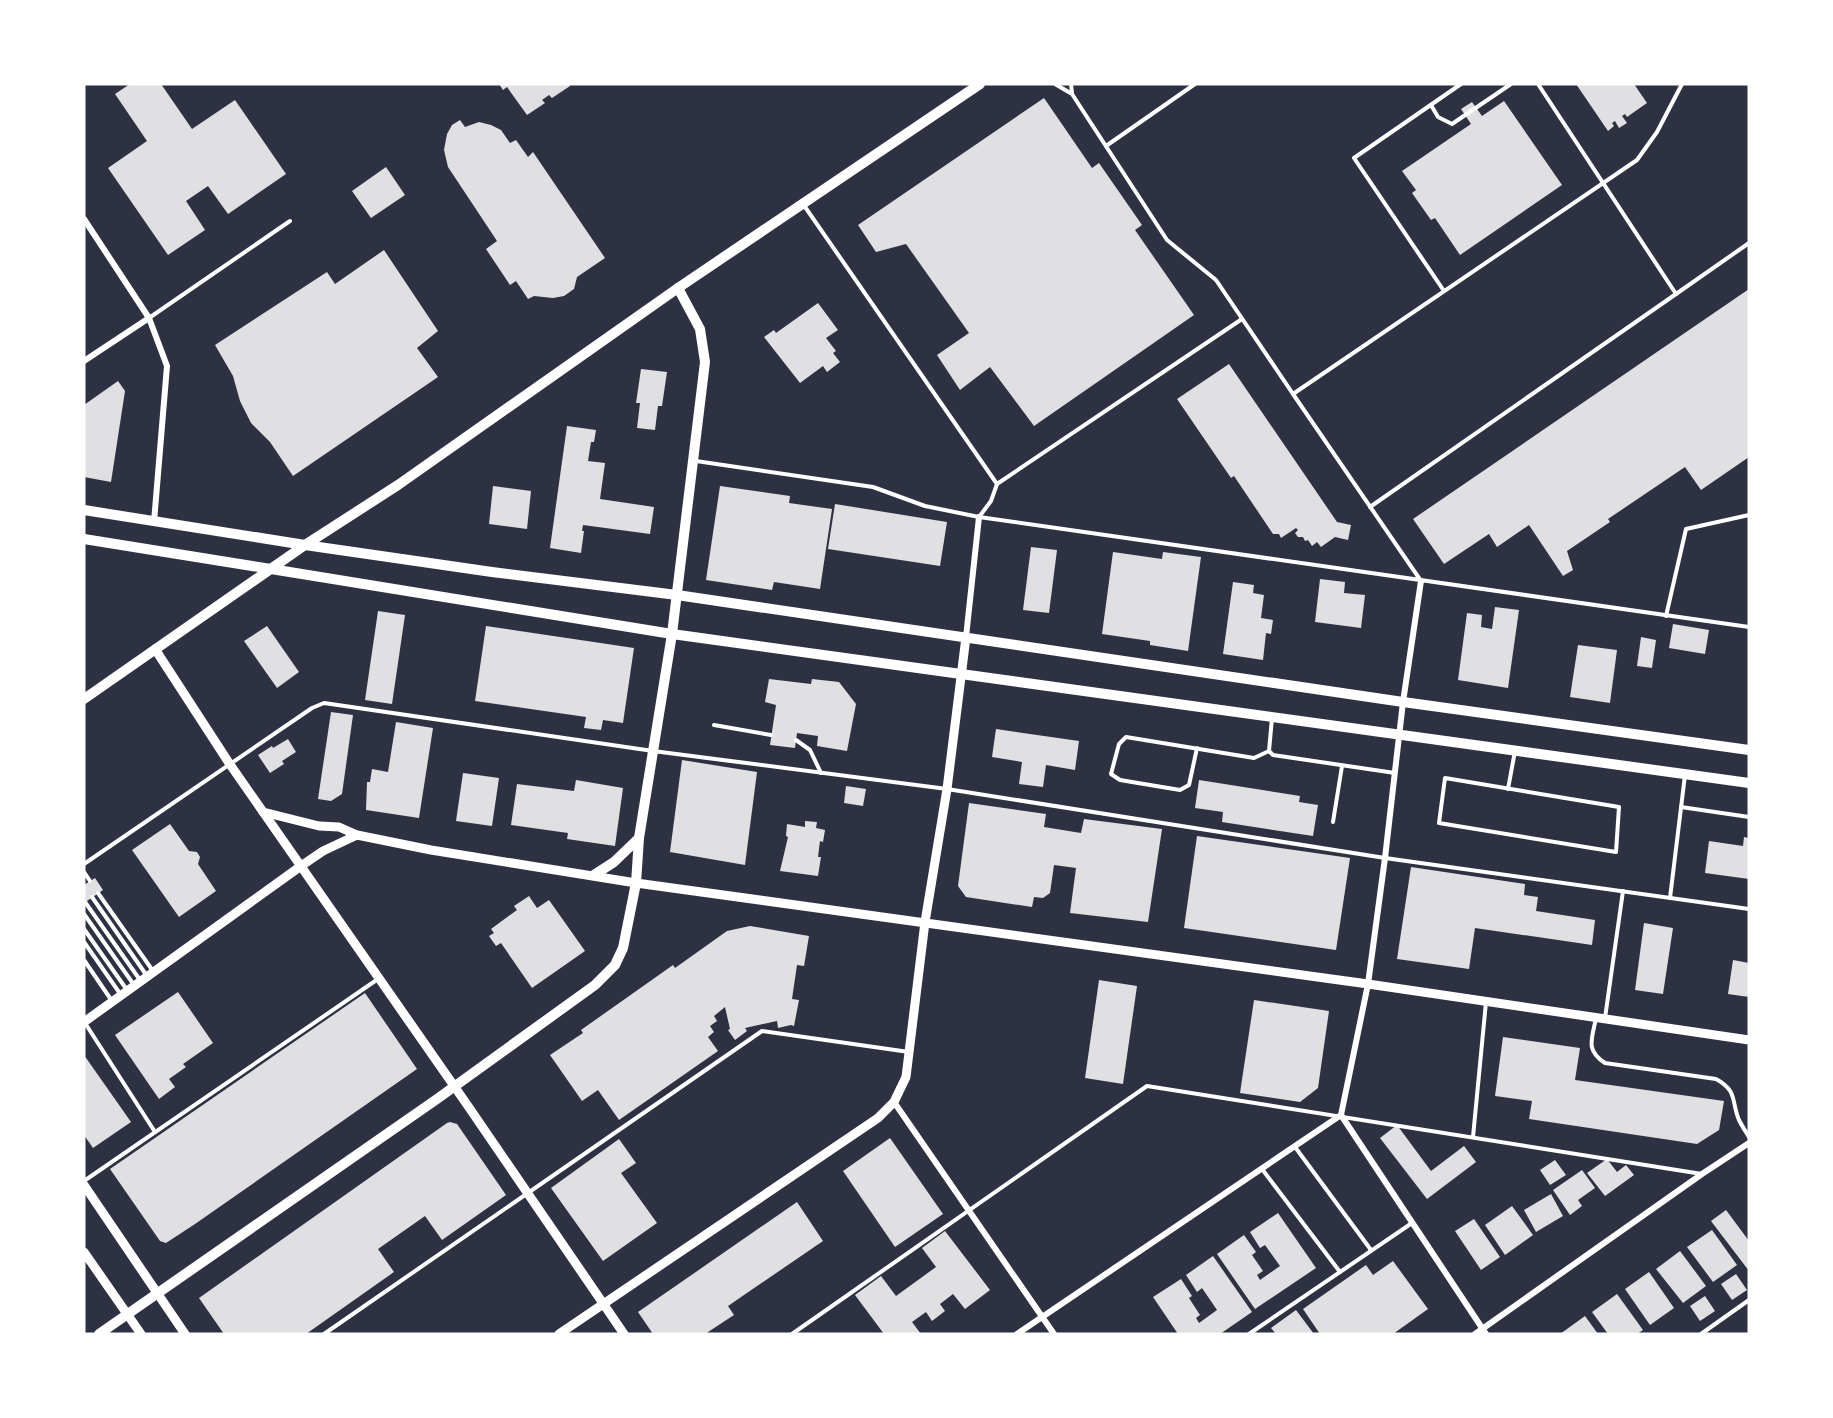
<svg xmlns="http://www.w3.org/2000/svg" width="1833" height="1418" font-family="Rubik,sans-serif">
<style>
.building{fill:#e0e0e3}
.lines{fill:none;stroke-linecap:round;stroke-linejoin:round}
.service{stroke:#fff;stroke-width:4}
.minor{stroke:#fff;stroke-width:6}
.tertiary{stroke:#fff;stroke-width:9}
.secondary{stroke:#fff;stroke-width:10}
.primary{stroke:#fff;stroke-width:10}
</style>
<rect width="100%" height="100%" fill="#2d3142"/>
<g class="building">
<polygon points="130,84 161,84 192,129 235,100 286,174 228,214 208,186 186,201 205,230 168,255 108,168 147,141 115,94"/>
<polygon points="499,84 569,84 570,86 552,98 549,95 542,100 545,103 527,115 507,87 503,90"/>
<polygon points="1576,84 1634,84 1647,103 1627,117 1625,114 1622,116 1627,123 1619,128 1615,121 1612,123 1614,126 1608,131"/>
<polygon points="1044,98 1092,168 1099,163 1142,225 1135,230 1194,315 1034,426 990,367 960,390 937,355 969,333 906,244 876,252 858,225"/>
<polygon points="1504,101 1562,185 1460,255 1435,218 1431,220 1412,193 1416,190 1402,171 1471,124 1461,109 1472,102 1482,116"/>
<polygon points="460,120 465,127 479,122 491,125 501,130 510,143 516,140 528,157 533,152 605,258 577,277 574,289 564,296 553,298 534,296 528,299 516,281 510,285 486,249 497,241 448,167 444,150 447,134 452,125"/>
<polygon points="386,167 405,195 371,218 352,191"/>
<polygon points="384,250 438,331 417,348 438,377 293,476 270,442 251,423 240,401 233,376 215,345 327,272 335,284"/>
<polygon points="1749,289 1749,457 1701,490 1685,467 1608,519 1610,522 1567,551 1573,570 1563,576 1529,525 1497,547 1489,534 1444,564 1413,519"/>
<polygon points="818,303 838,330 826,338 836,351 833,353 840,362 827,372 823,366 800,383 764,337 774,330 776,333"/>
<polygon points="1229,364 1337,522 1351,525 1348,540 1335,537 1321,547 1317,542 1312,546 1308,540 1305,541 1303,537 1298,537 1295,533 1298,530 1296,528 1281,538 1279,534 1273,534 1234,476 1231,478 1177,399"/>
<polygon points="641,369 667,372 662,406 658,406 655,430 637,428 640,403 636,403"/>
<polygon points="118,381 125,391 111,482 84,477 84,405"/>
<polygon points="567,426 596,430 594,442 591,442 588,461 605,463 600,499 654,507 650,534 583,525 582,531 584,531 581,553 550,548"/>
<polygon points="493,486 531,491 527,529 489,524"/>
<polygon points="720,486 790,496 789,503 832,509 820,589 774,582 772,590 706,580"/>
<polygon points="835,504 947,522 940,566 828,549"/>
<polygon points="1031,547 1057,550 1049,613 1023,610"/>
<polygon points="1113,552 1162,559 1163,552 1201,557 1188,651 1150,645 1150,641 1102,634"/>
<polygon points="1320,579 1345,582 1344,593 1365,595 1361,628 1315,622"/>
<polygon points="1233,582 1254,585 1253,593 1264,595 1261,618 1273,620 1271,634 1266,633 1263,660 1223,654"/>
<polygon points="1495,607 1519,610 1508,688 1458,680 1467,613 1482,615 1481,627 1492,629"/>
<polygon points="378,611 405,615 392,704 365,700"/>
<polygon points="1673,624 1709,630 1705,654 1669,648"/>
<polygon points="267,626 299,672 277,688 244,641"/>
<polygon points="486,626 634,648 623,723 603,720 601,730 584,728 586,717 475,701"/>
<polygon points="1641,637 1656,640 1652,668 1637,666"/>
<polygon points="1578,645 1617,650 1610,703 1570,697"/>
<polygon points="769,679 811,684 812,679 839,682 856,704 847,751 817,746 818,736 797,733 795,748 770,745 776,705 765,702"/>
<polygon points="331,712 353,715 342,794 331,801 318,799"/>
<polygon points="396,722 433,728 419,818 366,810 367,782 370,782 372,769 388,772"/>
<polygon points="996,729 1079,741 1075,770 1046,765 1043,787 1019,784 1022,762 992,757"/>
<polygon points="288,739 296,752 282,761 284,764 270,773 258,755 272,746 273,748"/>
<polygon points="682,760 757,772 745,865 670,852"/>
<polygon points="463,773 499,778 492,826 456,821"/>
<polygon points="576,780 623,788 615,846 567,839 568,833 511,825 517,784 574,791"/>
<polygon points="1199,780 1300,796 1299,802 1318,805 1313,836 1222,822 1223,812 1195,808"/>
<polygon points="846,786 866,789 863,806 844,803"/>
<polygon points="969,803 1046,814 1044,827 1081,833 1084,819 1162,829 1148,922 1070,913 1076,868 1054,865 1050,893 1043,898 1034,897 1032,907 966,897 958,886"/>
<polygon points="805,821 817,822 816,828 825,830 823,842 820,841 818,857 821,857 818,876 780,871 788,837 786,836 787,824 805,827"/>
<polygon points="170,824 189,851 197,852 200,857 198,864 216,891 179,917 132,850"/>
<polygon points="1197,836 1350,858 1336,950 1184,928"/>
<polygon points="1744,837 1749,838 1749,879 1705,873 1709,841 1743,846"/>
<polygon points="1411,867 1525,884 1524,895 1538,897 1536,911 1595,920 1592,945 1475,928 1469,969 1397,959"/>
<polygon points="95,878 103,890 84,903 84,885"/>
<polygon points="529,896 537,908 549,900 585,951 532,988 501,943 496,946 489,936 494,933 491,929 517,910 514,906"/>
<polygon points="1644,923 1673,928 1663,994 1635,990"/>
<polygon points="750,926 809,936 804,966 797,965 792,999 799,1000 794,1026 791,1025 778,1028 777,1021 745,1028 747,1031 735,1040 728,1030 730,1029 725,1007 714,1016 717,1021 710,1026 714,1032 708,1037 718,1051 619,1120 598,1090 582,1101 550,1055 583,1033 581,1030 673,965 675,968 727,931"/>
<polygon points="1733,960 1749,963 1749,997 1728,994"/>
<polygon points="1099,980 1137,986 1123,1084 1085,1078"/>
<polygon points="178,992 213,1043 183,1064 186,1067 169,1079 175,1087 159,1099 115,1035"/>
<polygon points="365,993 417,1069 195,1224 166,1243 160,1241 110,1169"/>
<polygon points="1254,1000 1329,1011 1318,1088 1300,1102 1240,1093"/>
<polygon points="1503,1037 1580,1048 1575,1080 1724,1101 1719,1130 1697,1144 1529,1119 1532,1101 1495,1096"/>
<polygon points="84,1055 131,1122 93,1148 84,1135"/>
<polygon points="450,1122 457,1124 506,1195 442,1240 425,1216 378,1249 394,1272 306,1334 224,1334 199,1298 447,1123"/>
<polygon points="1397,1125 1431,1171 1464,1146 1476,1162 1427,1199 1380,1138"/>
<polygon points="890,1138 943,1214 895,1247 843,1171"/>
<polygon points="619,1139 636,1163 621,1173 657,1223 603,1261 551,1188"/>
<polygon points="1607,1159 1617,1172 1626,1165 1634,1175 1605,1196 1587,1173"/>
<polygon points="1555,1160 1566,1175 1550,1185 1540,1170"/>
<polygon points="1582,1170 1595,1188 1578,1200 1582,1206 1570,1215 1553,1190"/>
<polygon points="1551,1194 1563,1216 1536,1232 1524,1210"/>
<polygon points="797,1202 823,1241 728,1306 734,1315 705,1334 653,1334 638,1312"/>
<polygon points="1512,1206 1533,1235 1505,1255 1485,1225"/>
<polygon points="1726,1210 1749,1241 1749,1271 1711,1221"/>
<polygon points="1278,1213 1316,1268 1255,1309 1217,1254 1244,1235 1256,1252 1252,1255 1263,1271 1257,1275 1260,1280 1280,1266 1265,1245 1260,1248 1250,1232"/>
<polygon points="1474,1219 1500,1257 1481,1270 1455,1231"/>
<polygon points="1712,1230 1737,1265 1713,1282 1687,1247"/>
<polygon points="945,1231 990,1290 965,1309 953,1294 940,1304 945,1311 932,1321 926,1312 912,1322 921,1334 884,1334 855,1295 881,1276 896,1296 936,1267 922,1248"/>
<polygon points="1680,1251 1706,1286 1683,1303 1656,1269"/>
<polygon points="1213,1256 1252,1312 1220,1334 1178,1334 1153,1297 1181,1279 1192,1296 1189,1298 1200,1315 1196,1318 1199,1323 1217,1310 1202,1288 1197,1292 1186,1275"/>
<polygon points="1393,1261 1428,1309 1393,1334 1320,1334 1303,1309 1366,1265 1373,1275"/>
<polygon points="1649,1272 1674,1308 1650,1325 1625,1289"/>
<polygon points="1736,1274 1747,1290 1732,1300 1721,1284"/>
<polygon points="1617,1294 1643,1330 1637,1334 1608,1334 1592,1312"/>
<polygon points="1705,1296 1715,1311 1700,1321 1690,1306"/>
<polygon points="1296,1310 1314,1334 1276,1334 1271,1328"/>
<polygon points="1585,1316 1598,1334 1560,1334"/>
</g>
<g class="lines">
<g class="service">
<polyline points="1055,84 1072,94 1167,240 1216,280 1293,394"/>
<polyline points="1071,84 1072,93"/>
<polyline points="1538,84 1676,294 1749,243"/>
<polyline points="1431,105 1438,117 1452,124 1511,84"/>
<polyline points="1106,146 1195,84"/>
<polyline points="803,204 997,484 991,501 979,517"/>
<polyline points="1444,291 1354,158 1461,84"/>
<polyline points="149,318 290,221"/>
<polyline points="696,461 873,487 925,506 979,517 1749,627"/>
<polyline points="997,484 1242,319"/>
<polyline points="1370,507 1676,294"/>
<polyline points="1421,581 1293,394 1637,160 1657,132 1682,84"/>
<polyline points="1666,616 1686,529 1749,515"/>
<polyline points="1272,718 1269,751 1273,755 1395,773"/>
<polyline points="714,725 771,735"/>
<polyline points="796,740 810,750 821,773"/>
<polyline points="1197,748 1189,785 1180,790 1120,780 1111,774 1119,744 1126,737 1254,758 1269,751"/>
<polygon points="1445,778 1619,807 1616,852 1439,823"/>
<polyline points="1508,789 1515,751"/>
<polyline points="1681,807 1749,817"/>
<polyline points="1333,822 1342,766"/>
<polyline points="84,864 312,708 324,703 653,751 947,789 1385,858 1749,909"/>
<polyline points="84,872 90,881"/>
<polyline points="98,893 153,971"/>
<polyline points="92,897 147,976"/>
<polyline points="1670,898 1685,775"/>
<polyline points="85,902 140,980"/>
<polyline points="84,914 134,985"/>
<polyline points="84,929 127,990"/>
<polyline points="84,942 121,995"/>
<polyline points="84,960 112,1001"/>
<path d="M1596,1018C1592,1039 1585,1050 1605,1063L1716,1079C1738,1091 1731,1101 1739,1120C1742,1126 1746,1132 1749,1137"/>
<polyline points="1605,1018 1623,891"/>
<polyline points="85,1023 155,1132"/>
<polyline points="1473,1137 1486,1002"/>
<polyline points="1295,1147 1371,1250"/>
<polyline points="1262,1169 1340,1272"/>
<polyline points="84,1181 378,979"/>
<polyline points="324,1334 762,1031 909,1052"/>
<polyline points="792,1334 1147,1086 1702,1174"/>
<polyline points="1249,1334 1412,1223"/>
<polyline points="1701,1334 1749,1300"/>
</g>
<g class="minor">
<polyline points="84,219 149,318 167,366 154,522"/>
<polyline points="84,361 149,318"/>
<polyline points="966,637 979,517"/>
<polyline points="894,1102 1054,1334"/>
<polyline points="1341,1115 1486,1334"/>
<polyline points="1017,1334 1341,1115 1368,984 1385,858 1403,702 1421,581"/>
<polyline points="1475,1334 1702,1174 1749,1143"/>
</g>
<g class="tertiary">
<polyline points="155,649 229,763 468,1106 624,1334"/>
<polyline points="263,812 319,826 339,827 357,835 431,850 636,883 1368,984 1749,1040"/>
<polyline points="84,1022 301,866 323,851 357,835"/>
<polyline points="84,1185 185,1334"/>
<polyline points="84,1252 141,1334"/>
<polyline points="559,1334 878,1118 894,1102 906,1077 925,922 947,789 966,637"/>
</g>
<g class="secondary">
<polyline points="84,510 305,545"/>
<polyline points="84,539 271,569"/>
<polyline points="594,875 614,862 639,838"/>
<polyline points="99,1334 437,1099 595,985 615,965 623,948 636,883 639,838 672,634 705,362 700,329 678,288"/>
</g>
<g class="primary">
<polyline points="305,545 492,572 677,595 1403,702 1749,750"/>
<polyline points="271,569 672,634 1749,783"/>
<polyline points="84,699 305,545 398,485 678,288 980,84"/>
</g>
</g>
<rect width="1833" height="1418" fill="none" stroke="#ffffff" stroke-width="171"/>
</svg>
